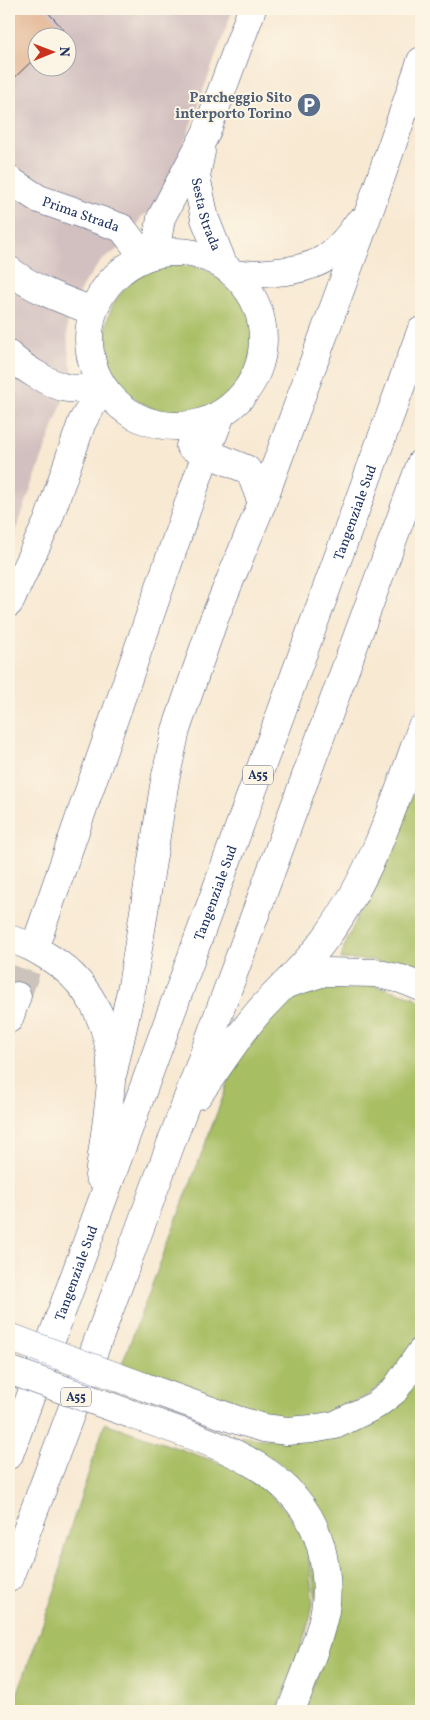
<svg xmlns="http://www.w3.org/2000/svg" width="430" height="1720" font-family="Vollkorn,serif">
<style>
.industrial{fill:#d2bfbf;fill-rule:evenodd}
.green{fill:#a8be63;stroke:#627660}
.building{fill:#e4b897}
.lines{fill:none;stroke-linecap:round;stroke-linejoin:round}
.minor-tunnel{stroke:#ccc4bc;stroke-width:28;stroke-dasharray:28 14;stroke-linecap:butt}
.minor-casing{stroke:#3c4b70;stroke-width:29}
.highway-casing{stroke:#3c4b70;stroke-width:29}
.minor{stroke:#fff;stroke-width:28}
.highway{stroke:#fff;stroke-width:28}
.minor-bridge-casing{stroke:#3c4b70;stroke-width:29;stroke-linecap:butt}
.highway-bridge-casing{stroke:#3c4b70;stroke-width:29;stroke-linecap:butt}
.minor-bridge{stroke:#fff;stroke-width:28}
.highway-bridge{stroke:#fff;stroke-width:28}
.labels{text-anchor:middle;stroke-width:4;stroke-linejoin:round;paint-order:stroke}
.shield{fill:#fcf5e5;stroke:#5e6a86;stroke-width:1}
.shield-label{font-size:12px;font-weight:bold;fill:#1b2f5e}
.service-label{font-size:14px;font-weight:bold;fill:#4e5e75;stroke:#fcf5e5;text-anchor:end}
.street-label{font-size:14px;fill:#1b2f5e;stroke:#fcf5e5}
</style>
<rect width="100%" height="100%" fill="#fcf5e5"/>
<filter id="ink" filterUnits="userSpaceOnUse"><feTurbulence type="fractalNoise" baseFrequency=".02" numOctaves="2"/><feDisplacementMap in="SourceGraphic" scale="10" xChannelSelector="R" yChannelSelector="G"/><feConvolveMatrix kernelMatrix="1 2 1 2 8 2 1 2 1" color-interpolation-filters="sRGB"/></filter>
<filter id="wash" filterUnits="userSpaceOnUse"><feTurbulence type="fractalNoise" baseFrequency=".0096" numOctaves="4" result="noise"/><feDisplacementMap in="SourceGraphic" scale="20" xChannelSelector="R" yChannelSelector="G"/><feGaussianBlur stdDeviation="1.12" result="paint"/><feColorMatrix in="noise" values="0 0 0 0 0 0 0 0 0 0 0 0 0 0 0 0 0 1.4 0 .05"/><feComposite in="paint" operator="in"/></filter>
<g filter="url(#wash)">
<rect width="100%" height="100%" fill="#f8e9d3"/>
<path class="industrial" d="M9,9H233L162,203L152,211L142,216L126,243L101,261L83,285L67,321L68,349L73,373L9,549ZM38,38H68V68H38Z"/>
<g class="green">
<circle cx="179" cy="339" r="74"/>
<polygon points="421,779 421,973 372,960 341,959 344,947"/>
<path d="M327,984H370L414,997L421,1001V1326L415,1344L394,1375L367,1396L334,1411L319,1415L286,1418L257,1414L122,1364L235,1065C248,1041 267,1015 291,999C302,992 315,988 327,984Z"/>
<path d="M421,1377V1711H304L324,1653L299,1483L279,1463L239,1441L241,1436C259,1440 275,1439 294,1439C308,1438 326,1440 339,1437C371,1428 403,1403 421,1377Z"/>
<polygon points="105,1423 226,1465 266,1490 286,1511 300,1531 308,1553 313,1604 308,1627 278,1711 11,1711 58,1582 64,1548"/>
</g>
<g id="blocks">
<polygon class="building" points="9,9 45,9 64,30 56,38 38,38 38,55 9,83"/>
</g>
</g>
<g filter="url(#ink)">
<use href="#blocks" fill-opacity="0" stroke="#3c4b70" stroke-width="1"/>
<g class="lines">
<polyline class="minor-tunnel" points="17,996 39,935"/>
<g class="minor-casing">
<g id="minor">
<path id="s1" d="M201,152L196,176L205,219L223,264"/>
<path id="s2" d="M9,180L39,199L122,228L144,257"/>
<circle cx="176" cy="339" r="87"/>
<polyline points="155,254 161,218 206,133 252,9"/>
<path d="M9,270C34,290 64,300 93,311"/>
<path d="M237,275C264,273 305,273 327,257C340,248 349,236 358,223"/>
<path d="M9,355C22,367 50,385 67,388C78,390 91,387 103,387"/>
<polyline points="190,446 246,469 251,474 262,503"/>
<polyline points="9,603 48,521 82,422 103,387"/>
<polyline points="39,935 209,445 221,415"/>
<polyline points="9,1019 17,996"/>
<polyline points="113,1072 132,986 165,780 176,730 214,619 262,503 371,206 421,61"/>
<path d="M131,1414C204,1441 298,1462 321,1547C326,1568 329,1589 325,1611C318,1645 303,1678 291,1711"/>
</g>
</g>
<g class="highway-casing">
<g id="highway">
<path d="M9,939C26,943 39,951 53,960C93,986 114,1034 111,1081C109,1113 103,1145 99,1176"/>
<polyline points="284,985 325,972 375,973 401,979 421,987"/>
<path d="M198,1095C219,1067 238,1035 261,1009C283,985 308,963 327,936C372,875 396,800 421,729"/>
<polyline points="142,1386 237,1420 264,1428 287,1431 312,1429 335,1425 376,1405 394,1391 421,1352"/>
<path id="s3" d="M9,1455L421,331"/>
<polyline points="9,1578 137,1236 421,463"/>
</g>
</g>
<use href="#minor" class="minor"/>
<use href="#highway" class="highway"/>
<g class="minor-bridge-casing">
<polyline id="minor-bridge" points="9,1370 131,1414"/>
</g>
<g class="highway-bridge-casing">
<polyline id="highway-bridge" points="9,1337 142,1386"/>
</g>
<use href="#minor-bridge" class="minor-bridge"/>
<use href="#highway-bridge" class="highway-bridge"/>
</g>
</g>
<defs>
<g id="parking-disc" transform="scale(1.25)"><circle r="9.5" fill="#5c6f8a" stroke="#fcf5e5"/><path d="M-3.5-5.5H1a3.5 3.5 0 0 1 0 7H-1V5.5H-3.5ZM-1-3.4V-.6H.8a1.4 1.4 0 0 0 0-2.8Z" fill="#fff"/></g>
</defs>
<g fill-rule="evenodd">
<use href="#parking-disc" x="309" y="105"/>
</g>
<g class="labels">
<g class="shield">
<rect x="243" y="765.5" width="30" height="19" rx="4"/>
<rect x="61" y="1387.5" width="30" height="19" rx="4"/>
</g>
<g class="shield-label">
<text x="258" y="779">A55</text>
<text x="76" y="1401">A55</text>
</g>
<g class="service-label">
<text x="292" y="102">Parcheggio Sito<tspan x="292" dy="16">interporto Torino</tspan></text>
</g>
<g class="street-label">
<text dy="5" stroke="none"><textPath href="#s2" startOffset="80">Prima Strada</textPath></text>
<text dy="5" stroke="none"><textPath href="#s1" startOffset="64">Sesta Strada</textPath></text>
<text dy="5" stroke="none"><textPath href="#s3" startOffset="1004">Tangenziale Sud</textPath></text>
<text dy="5" stroke="none"><textPath href="#s3" startOffset="599">Tangenziale Sud</textPath></text>
<text dy="5" stroke="none"><textPath href="#s3" startOffset="194">Tangenziale Sud</textPath></text>
</g>
</g>
<rect width="430" height="1720" fill="none" stroke="#fcf5e5" stroke-width="30"/>
<g transform="translate(52 52) rotate(89)"><circle r="24" fill="#fcf5e5" stroke="#a2a6af"/>
<path d="M0-4L9 19L0 12L-9 19Z" fill="#c8321e"/>
<text y="-8" font-size="14" font-weight="bold" text-anchor="middle" fill="#1b2f5e">N</text>
</g>
</svg>
